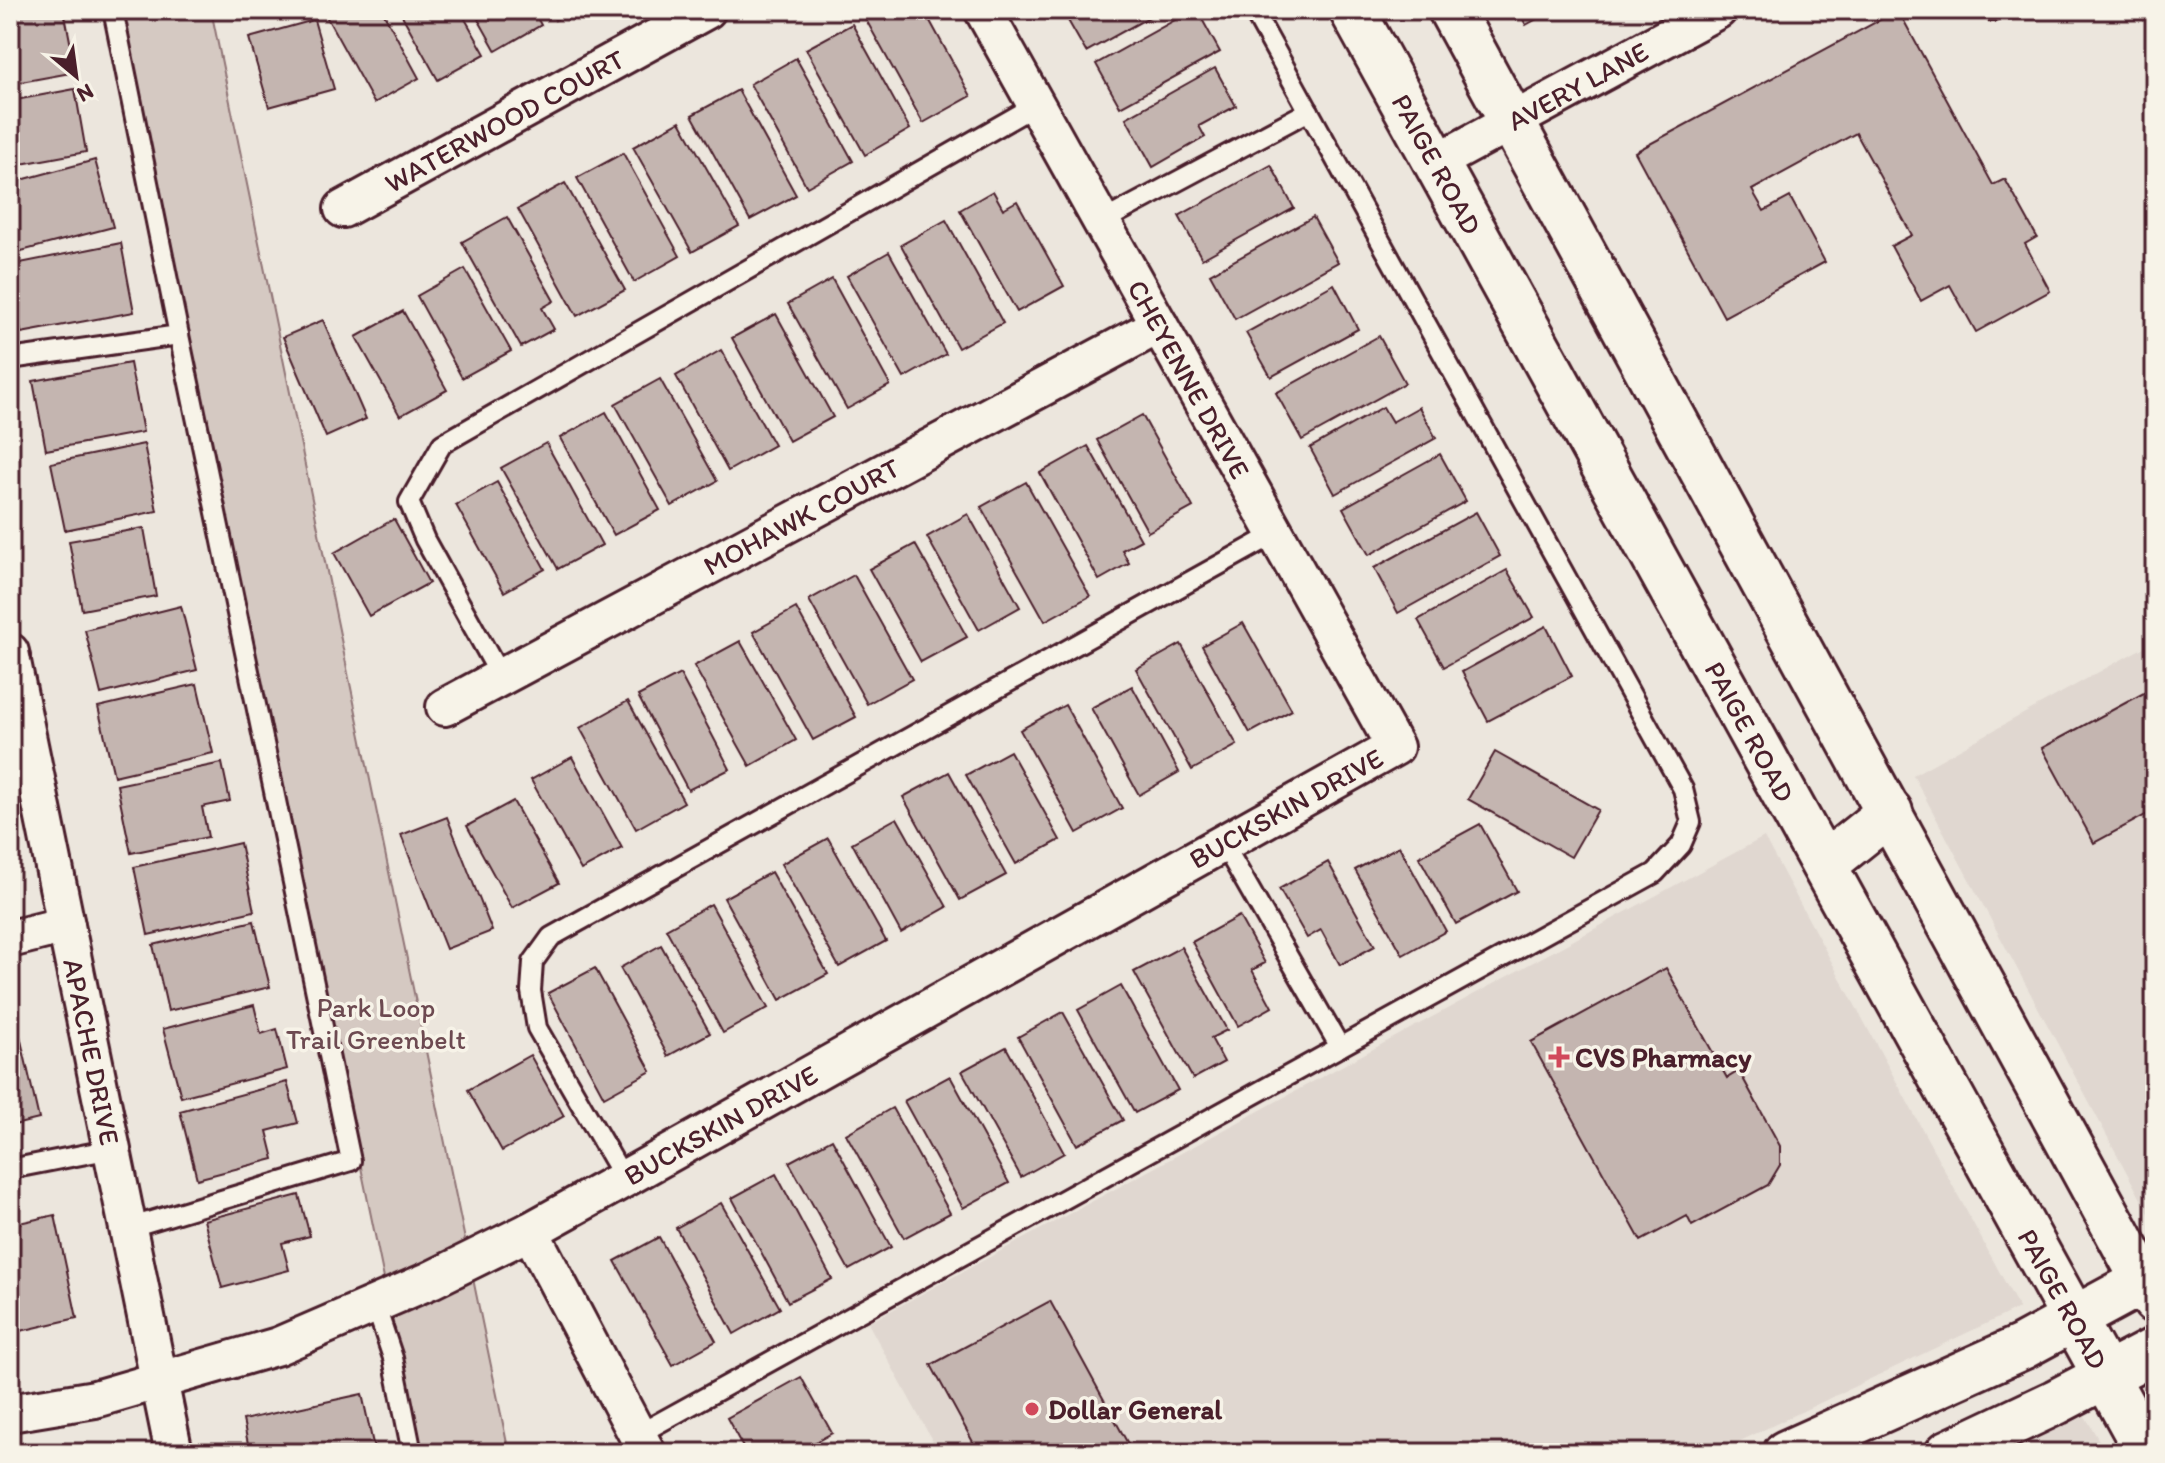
<svg xmlns="http://www.w3.org/2000/svg" width="2165" height="1463" font-family="Itim,sans-serif">
<style>
.built{fill:#e0d7d0}
.green{fill:#d5c9c2;stroke:#907476;stroke-width:2}
.building{fill:#c4b5b0;stroke:#4a1f2b;stroke-width:2}
.lines{fill:none;stroke-linecap:round;stroke-linejoin:round}
.lane-casing{stroke:#4a1f2b;stroke-width:24}
.street-casing{stroke:#4a1f2b;stroke-width:42}
.secondary-casing{stroke:#4a1f2b;stroke-width:50}
.lane{stroke:#f7f3e8;stroke-width:18}
.street{stroke:#f7f3e8;stroke-width:36}
.secondary{stroke:#f7f3e8;stroke-width:44}
.poi-dot{fill:#d1495b;stroke:#f7f3e8;stroke-width:3}
.labels{text-anchor:middle;stroke-width:7;stroke-linejoin:round;paint-order:stroke}
.street-label{font-size:28px;fill:#4a1f2b;stroke:#f7f3e8}
.park-label{font-size:28px;fill:#6d4a51;stroke:#f7f3e8}
.poi-label{font-size:28px;font-weight:bold;fill:#4a1f2b;stroke:#f7f3e8;text-anchor:start}
</style>
<rect width="100%" height="100%" fill="#ece6dd"/>
<filter id="ink" filterUnits="userSpaceOnUse"><feTurbulence type="fractalNoise" baseFrequency=".0125" numOctaves="2"/><feDisplacementMap in="SourceGraphic" scale="16" xChannelSelector="R" yChannelSelector="G"/><feConvolveMatrix kernelMatrix="1 2 1 2 8 2 1 2 1" color-interpolation-filters="sRGB"/></filter>
<g filter="url(#ink)">
<g class="built">
<polygon points="2155,641 2155,1225 1913,775"/>
<polygon points="1764,837 2019,1308 1715,1453 939,1453 868,1323"/>
<polygon points="2085,1416 2106,1453 2006,1453"/>
</g>
<polygon class="green" points="122,10 211,10 509,1453 420,1453"/>
<g class="building">
<polygon points="25,10 64,10 76,72 10,84 10,13"/>
<polygon points="337,10 382,10 419,78 374,103 326,16"/>
<polygon points="399,10 460,10 485,54 438,80"/>
<polygon points="473,10 533,10 541,25 496,51"/>
<polygon points="550,10 573,10 555,20"/>
<polygon points="880,10 924,10 971,96 923,123 865,18"/>
<polygon points="1062,10 1162,10 1086,52"/>
<polygon points="1193,10 1197,10 1220,52 1120,107 1096,64"/>
<polygon points="1518,10 1553,10 1526,25"/>
<polygon points="1898,10 1993,185 2005,179 2037,237 2025,244 2050,291 1976,332 1950,285 1921,301 1891,246 1912,235 1856,133 1752,190 1764,211 1790,197 1825,262 1724,317 1635,152"/>
<polygon points="314,20 334,89 269,107 249,38"/>
<polygon points="852,24 910,129 865,155 806,49"/>
<polygon points="796,58 853,161 807,187 750,84"/>
<polygon points="1215,68 1236,106 1199,126 1205,137 1153,167 1126,118"/>
<polygon points="75,89 86,152 10,166 10,101"/>
<polygon points="738,90 796,195 750,220 692,115"/>
<polygon points="680,121 739,226 692,252 633,147"/>
<polygon points="623,153 680,256 634,282 577,178"/>
<polygon points="95,160 113,227 10,254 10,183"/>
<polygon points="1271,165 1294,208 1202,259 1179,216"/>
<polygon points="565,183 625,290 577,316 518,209"/>
<polygon points="993,191 1003,209 1017,201 1064,286 1017,312 960,210"/>
<polygon points="507,217 554,301 542,308 554,329 521,347 462,242"/>
<polygon points="1313,217 1338,262 1235,319 1210,274"/>
<polygon points="946,220 1003,323 958,348 901,245"/>
<polygon points="121,243 134,312 21,333 10,265"/>
<polygon points="889,252 946,354 904,378 847,276"/>
<polygon points="465,269 511,351 462,378 417,296"/>
<polygon points="832,279 890,385 847,409 788,304"/>
<polygon points="1334,284 1358,329 1271,377 1246,333"/>
<polygon points="403,311 447,390 400,416 356,337"/>
<polygon points="776,314 833,417 789,441 732,338"/>
<polygon points="323,320 366,419 326,437 283,337"/>
<polygon points="1379,336 1405,383 1302,440 1276,393"/>
<polygon points="721,350 774,445 728,471 676,376"/>
<polygon points="130,363 143,432 46,450 33,381"/>
<polygon points="660,379 717,481 672,506 615,404"/>
<polygon points="1383,407 1392,422 1419,407 1436,438 1335,494 1310,448"/>
<polygon points="606,412 660,510 614,535 560,438"/>
<polygon points="1142,415 1193,507 1148,532 1097,440"/>
<polygon points="546,443 602,545 558,569 501,468"/>
<polygon points="144,444 157,511 65,530 51,463"/>
<polygon points="1088,446 1141,540 1122,550 1129,563 1099,580 1040,473"/>
<polygon points="1440,454 1466,501 1369,555 1343,508"/>
<polygon points="497,482 545,569 504,592 456,505"/>
<polygon points="1026,482 1090,596 1045,621 981,507"/>
<polygon points="1476,512 1500,556 1398,613 1374,568"/>
<polygon points="968,514 1020,607 979,630 927,537"/>
<polygon points="394,519 429,583 369,616 334,553"/>
<polygon points="144,528 156,596 82,610 69,541"/>
<polygon points="915,544 967,637 921,662 869,569"/>
<polygon points="1507,570 1534,617 1444,667 1418,620"/>
<polygon points="854,575 912,679 867,704 809,600"/>
<polygon points="181,606 197,670 101,694 85,630"/>
<polygon points="796,608 856,717 813,740 753,632"/>
<polygon points="1243,623 1292,710 1250,733 1202,646"/>
<polygon points="1546,626 1572,676 1488,721 1462,672"/>
<polygon points="740,641 796,740 750,766 694,666"/>
<polygon points="1181,644 1237,745 1192,770 1136,669"/>
<polygon points="680,674 730,769 688,790 638,696"/>
<polygon points="197,684 213,753 114,776 98,707"/>
<polygon points="1132,686 1179,772 1139,795 1091,708"/>
<polygon points="2155,687 2155,810 2094,843 2042,748"/>
<polygon points="628,701 684,802 636,829 580,728"/>
<polygon points="1065,705 1122,808 1077,833 1020,730"/>
<polygon points="1010,751 1060,840 1016,864 966,775"/>
<polygon points="1495,752 1598,810 1571,857 1468,799"/>
<polygon points="572,757 622,848 581,870 531,780"/>
<polygon points="222,763 230,801 202,807 208,837 131,853 117,785"/>
<polygon points="949,772 1006,875 960,900 903,797"/>
<polygon points="513,801 559,883 512,908 467,826"/>
<polygon points="447,817 492,931 446,949 401,835"/>
<polygon points="897,818 947,907 901,933 852,843"/>
<polygon points="1480,824 1517,891 1456,924 1419,857"/>
<polygon points="828,838 886,941 839,967 781,864"/>
<polygon points="240,843 254,911 148,935 134,867"/>
<polygon points="1399,846 1446,931 1403,955 1355,870"/>
<polygon points="1328,862 1375,946 1340,965 1321,930 1307,938 1279,889"/>
<polygon points="771,872 828,974 780,1000 724,898"/>
<polygon points="711,904 768,1008 723,1033 666,929"/>
<polygon points="1239,916 1265,963 1252,970 1272,1007 1238,1026 1192,942"/>
<polygon points="254,921 270,987 168,1011 153,945"/>
<polygon points="661,945 710,1033 668,1056 620,968"/>
<polygon points="1181,947 1227,1030 1211,1038 1224,1062 1193,1079 1134,972"/>
<polygon points="595,968 651,1071 604,1097 548,993"/>
<polygon points="1666,968 1727,1078 1739,1071 1780,1146 1780,1165 1768,1185 1692,1226 1687,1216 1641,1241 1531,1042"/>
<polygon points="1121,986 1178,1090 1135,1113 1078,1010"/>
<polygon points="254,1005 261,1034 277,1029 287,1069 181,1097 163,1029"/>
<polygon points="1063,1012 1123,1120 1077,1145 1018,1037"/>
<polygon points="17,1023 39,1119 10,1126 10,1025"/>
<polygon points="1006,1047 1064,1153 1021,1177 962,1071"/>
<polygon points="530,1055 564,1116 502,1151 468,1090"/>
<polygon points="950,1076 1009,1183 963,1208 904,1101"/>
<polygon points="287,1082 298,1123 267,1131 274,1159 197,1179 180,1111"/>
<polygon points="892,1108 950,1213 904,1238 846,1134"/>
<polygon points="832,1139 891,1247 849,1270 789,1162"/>
<polygon points="776,1174 832,1279 788,1302 732,1198"/>
<polygon points="299,1195 310,1236 282,1243 289,1270 222,1288 204,1220"/>
<polygon points="721,1203 780,1308 734,1334 676,1228"/>
<polygon points="55,1215 77,1318 12,1333 10,1225"/>
<polygon points="659,1237 716,1341 673,1365 615,1261"/>
<polygon points="1050,1301 1133,1453 979,1453 931,1365"/>
<polygon points="801,1377 832,1433 796,1453 746,1453 727,1418"/>
<polygon points="362,1394 375,1453 250,1453 243,1420"/>
</g>
<g class="lines">
<g class="lane-casing">
<g id="lane">
<polyline points="1992,10 1993,11"/>
<polyline points="1101,222 1309,111"/>
<polyline points="10,359 179,335 113,10"/>
<polyline points="501,677 425,540 409,502 442,444 1036,105"/>
<polyline points="1223,843 1340,1047"/>
<polyline points="10,1169 112,1149"/>
<polyline points="624,1179 537,1028 531,991 533,962 551,937 1275,534"/>
<polyline points="128,1228 351,1161 179,335"/>
<polyline points="375,1304 393,1358 412,1453"/>
<polyline points="637,1435 1655,873 1681,845 1691,822 1683,789 1253,10"/>
</g>
</g>
<g class="street-casing">
<g id="street">
<path id="s1" d="M1437,162L1718,10"/>
<path id="s2" d="M343,209L707,10"/>
<path id="s3" d="M10,652L174,1453"/>
<path id="s4" d="M445,707L1159,325"/>
<polyline points="10,939 66,925"/>
<polyline points="530,1231 647,1453"/>
<path id="s5" d="M10,1413L95,1399L278,1346L431,1280L530,1231L624,1179L1395,747L983,10"/>
</g>
</g>
<g class="secondary-casing">
<g id="secondary">
<path id="s6" d="M1352,10L2148,1453"/>
<polyline points="1451,10 2155,1301"/>
<polyline points="1824,865 1890,812"/>
<polyline points="1786,1453 2022,1347 2155,1275"/>
<polyline points="1948,1453 2056,1402 2155,1350"/>
</g>
</g>
<use href="#lane" class="lane"/>
<use href="#street" class="street"/>
<use href="#secondary" class="secondary"/>
</g>
</g>
<g class="poi-dot">
<path d="M1555 1045h8v8h8v8h-8v8h-8v-8h-8v-8h8z"/>
<circle cx="1032" cy="1409" r="8"/>
</g>
<g class="labels">
<g class="street-label">
<text dy="10" stroke="none"><textPath href="#s1" startOffset="160">AVERY LANE</textPath></text>
<text dy="10" stroke="none"><textPath href="#s2" startOffset="184">WATERWOOD COURT</textPath></text>
<text dy="10" stroke="none"><textPath href="#s6" startOffset="176">PAIGE ROAD</textPath></text>
<text transform="translate(1189 379) rotate(61)" y="10">CHEYENNE DRIVE</text>
<text dy="10" stroke="none"><textPath href="#s4" startOffset="404">MOHAWK COURT</textPath></text>
<text dy="10" stroke="none"><textPath href="#s6" startOffset="824">PAIGE ROAD</textPath></text>
<text dy="10" stroke="none"><textPath href="#s5" startOffset="1420">BUCKSKIN DRIVE</textPath></text>
<text dy="10" stroke="none"><textPath href="#s3" startOffset="408">APACHE DRIVE</textPath></text>
<text dy="10" stroke="none"><textPath href="#s5" startOffset="772">BUCKSKIN DRIVE</textPath></text>
<text dy="10" stroke="none"><textPath href="#s6" startOffset="1472">PAIGE ROAD</textPath></text>
</g>
<g class="park-label">
<text x="376" y="1017">Park Loop<tspan x="376" dy="32">Trail Greenbelt</tspan></text>
</g>
<g class="poi-label">
<text x="1575" y="1067">CVS Pharmacy</text>
<text x="1048" y="1419">Dollar General</text>
</g>
</g>
<rect width="2165" height="1463" fill="none" stroke="#f7f3e8" stroke-width="40"/>
<rect x="20" y="20" width="2125" height="1423" fill="none" stroke="#4a1f2b" stroke-width="3" filter="url(#ink)"/>
<g transform="translate(76 76) rotate(151)" stroke="#f7f3e8" stroke-width="6" paint-order="stroke">
<path d="M0-6L14 30L0 20L-14 30Z" fill="#4a1f2b"/>
<text y="-12" font-size="22" font-weight="bold" text-anchor="middle" fill="#4a1f2b">N</text>
</g>
</svg>
